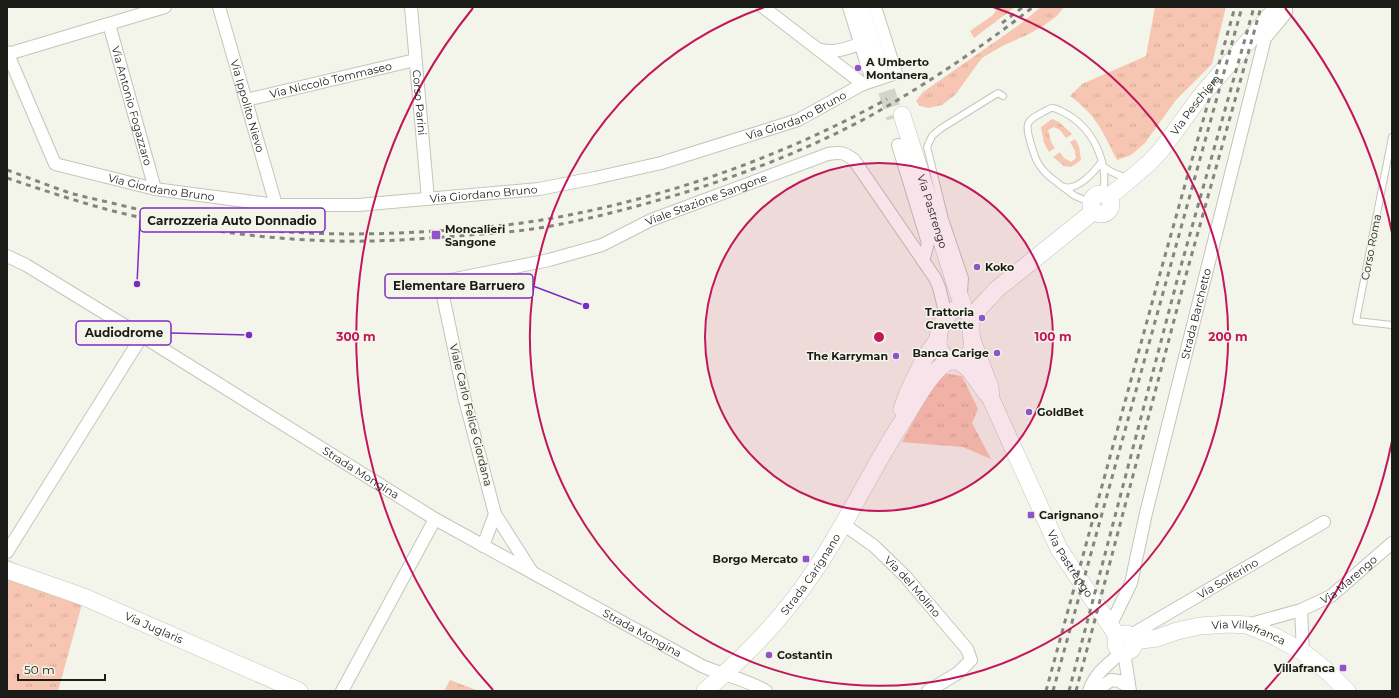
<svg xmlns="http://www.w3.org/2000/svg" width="1399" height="698" font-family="Montserrat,sans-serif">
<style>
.grass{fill:url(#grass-tufts)}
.forest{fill:url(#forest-firs)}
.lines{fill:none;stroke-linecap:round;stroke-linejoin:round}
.secondary-tunnel{stroke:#d3d4ca;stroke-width:17;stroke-dasharray:17 8;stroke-linecap:butt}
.lane-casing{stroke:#c4c5bb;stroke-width:8}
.street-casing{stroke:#c4c5bb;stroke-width:14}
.secondary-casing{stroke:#c4c5bb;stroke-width:18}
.lane{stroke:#fff;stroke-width:6}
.street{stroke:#fff;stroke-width:12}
.secondary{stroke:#fff;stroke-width:17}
.rail{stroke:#84857d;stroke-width:3;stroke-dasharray:5 5;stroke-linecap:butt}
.ring{fill:none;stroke:#c2185b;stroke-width:2}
.poi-dot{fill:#9053c9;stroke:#f4f5ea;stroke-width:1.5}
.labels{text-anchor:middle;stroke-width:3;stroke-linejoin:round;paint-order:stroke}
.poi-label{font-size:11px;font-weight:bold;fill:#1b1b17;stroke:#f4f5ea;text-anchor:start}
.street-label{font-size:11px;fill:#1b1b17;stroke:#f4f5ea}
.centre{fill:#c2185b;stroke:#f4f5ea;stroke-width:2}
.ring-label{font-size:12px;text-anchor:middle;font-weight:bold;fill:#c2185b;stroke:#f4f5ea;stroke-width:3;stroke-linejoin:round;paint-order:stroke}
.leader{fill:none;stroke:#7b2cbf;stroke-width:1.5}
.callout-dot{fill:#7b2cbf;stroke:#f4f5ea;stroke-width:1.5}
.callout{fill:#f4f5ea;stroke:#7b2cbf;stroke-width:1.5}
.callout-label{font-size:12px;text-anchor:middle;font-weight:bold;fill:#1b1b17}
</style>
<defs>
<pattern id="grass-tufts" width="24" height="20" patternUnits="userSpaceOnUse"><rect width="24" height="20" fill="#f6c6b2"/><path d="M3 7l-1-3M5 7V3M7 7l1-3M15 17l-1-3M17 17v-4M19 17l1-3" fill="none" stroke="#d2aa98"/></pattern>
<pattern id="forest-firs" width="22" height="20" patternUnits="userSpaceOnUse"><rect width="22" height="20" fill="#f6c6b2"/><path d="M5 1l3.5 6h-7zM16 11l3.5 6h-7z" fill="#d2aa98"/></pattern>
</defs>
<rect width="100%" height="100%" fill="#f4f5ea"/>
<g class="grass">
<polygon points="1041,7 1064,7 1057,16 1043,26 1027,35 1004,45 982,58 955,95 942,105 929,108 920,106 916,101 923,92 1019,25"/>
<path d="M1155,7H1226L1212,64L1176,100L1145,143L1131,155L1117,160C1102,131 1098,117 1070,96L1082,84L1146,56Z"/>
<polygon points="1052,119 1059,122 1072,134 1066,138 1060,130 1054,127 1048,130 1051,142 1055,148 1049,152 1044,143 1041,127"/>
<polygon points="1075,139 1079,146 1081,160 1071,167 1064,166 1053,157 1060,152 1064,158 1071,162 1076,158 1075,151 1070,142"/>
<polygon points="942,373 962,376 978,409 972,423 991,459 963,447 902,442 935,382"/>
<polygon points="7,559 84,597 58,691 7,691"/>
<polygon points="450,680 479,691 444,691"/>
</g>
<polygon class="forest" points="998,7 1015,7 974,38 970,31 993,15"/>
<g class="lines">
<polyline class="secondary-tunnel" points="879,67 895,118"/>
<g class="lane-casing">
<g id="lane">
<polyline points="1392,137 1356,321 1392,325"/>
<path d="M1102,161C1095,171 1078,191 1064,187C1060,186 1057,182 1054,180C1037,168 1034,156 1029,137C1028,132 1026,126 1029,122C1032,117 1042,113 1047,110C1053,106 1057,109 1063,112C1093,127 1109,162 1103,194"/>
<path d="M1104,167C1112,173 1118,176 1128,177"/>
<polyline points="1063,187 1075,196 1092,203"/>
<polyline points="964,292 965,278 945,219 927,147 932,136 940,129 998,93 1003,96"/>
</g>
</g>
<g class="street-casing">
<g id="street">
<path id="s1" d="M219,7L276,205"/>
<path id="s2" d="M411,7L428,199"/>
<polyline points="763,7 863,84"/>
<polyline points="849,7 872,81"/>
<path id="s3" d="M109,24L155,189"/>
<path d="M817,49C834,54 844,49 860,44"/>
<path id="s4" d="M7,52L55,164L155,189L276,205H358L539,189L595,178L661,163L798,120L863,84L896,73L875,7"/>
<polyline points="8,54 165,7"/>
<path id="s5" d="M246,100L415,60"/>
<polyline points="898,145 928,243 923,261"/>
<path id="s6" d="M7,256L26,265L142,336L435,519L702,666C723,675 746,679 766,691"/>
<polyline points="495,514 532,572"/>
<path id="s7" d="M843,524L874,546L905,576L967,649L971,660L958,673L928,691"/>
<path id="s8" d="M483,546L495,514L465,400L440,282L549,260L602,245L651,220L828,154C840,152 844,152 854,160L935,278L939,287L946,316"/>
<polyline points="7,552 142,336"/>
<polyline points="1301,610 1303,652"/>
<path id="s9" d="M1110,624L1115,616L1131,583L1146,513L1265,38L1286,13V7"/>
<path id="s10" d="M1247,625L1301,610L1331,596L1392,543"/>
<path id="s11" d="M1131,635L1324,522"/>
<polyline points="1124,652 1130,691"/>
<polyline points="342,691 435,519"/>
<path d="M1089,691C1096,671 1109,665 1122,651"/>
<polyline points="1096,691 1111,680 1119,681 1129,687"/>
</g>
</g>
<g class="secondary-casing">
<g id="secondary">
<polyline points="860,7 879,67"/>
<path id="s12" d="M902,115L956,286L964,308L968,313L971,320V334L973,343L990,387L991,399L1059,549L1118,637"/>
<circle cx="1101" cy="204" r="10"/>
<path id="s13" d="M1109,197L1149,163L1162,149L1200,97L1278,7"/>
<path d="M964,308C946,306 934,334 939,348C943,359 957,366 967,357C971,353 972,348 973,343"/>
<path d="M971,320C977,308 987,301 996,290L1094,211"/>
<polyline points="958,361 969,369 987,394"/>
<polyline points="902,409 907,395 924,359 939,338"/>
<path id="s14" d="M7,570L84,597L299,691"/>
<circle cx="1125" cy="643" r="9"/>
<path id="s15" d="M1134,641L1157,638L1177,631L1200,626L1230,624L1247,625L1276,637L1303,652L1328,672L1347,691"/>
<path id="s16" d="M705,691C746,656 783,618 813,573C847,524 871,469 904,419C915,402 932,368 950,361"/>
</g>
</g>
<use href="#lane" class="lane"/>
<use href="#street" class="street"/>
<use href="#secondary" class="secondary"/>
<g class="rail">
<polyline points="1002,23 1023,7"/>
<path d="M7,170C27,177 47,185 67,192C83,197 100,200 116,204C152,213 188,221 224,226C303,236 382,236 461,229C490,227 519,224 548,219C666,198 782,157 887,99"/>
<path d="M7,178C55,194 104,211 154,220C214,232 277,240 338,241C378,242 418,239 458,236C489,233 520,232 551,226C595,218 639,206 683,193C747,173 811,148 870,116C927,84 982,47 1033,7"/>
<polyline points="1046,691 1161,270 1235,7"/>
<polyline points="1053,691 1242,7"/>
<polyline points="1069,691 1179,273 1254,7"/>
<polyline points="1076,691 1186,275 1261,7"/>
</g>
</g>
<circle cx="879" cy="337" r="174" fill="#c2185b" fill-opacity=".12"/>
<g class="ring">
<circle cx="879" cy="337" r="174"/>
<path d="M993 7A349 349 0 1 1 765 7"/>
<path d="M1392 441A523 523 0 0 1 1265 690M493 690A523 523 0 0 1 473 8M1285 8A523 523 0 0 1 1392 233"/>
</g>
<g class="poi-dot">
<circle cx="858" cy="68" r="4"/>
<rect x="431" y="230" width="10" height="10" rx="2"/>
<circle cx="977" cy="267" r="4"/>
<circle cx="982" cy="318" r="4"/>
<circle cx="997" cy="353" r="4"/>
<circle cx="896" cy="356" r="4"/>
<circle cx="1029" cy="412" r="4"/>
<rect x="1027" y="511" width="8" height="8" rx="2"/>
<rect x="802" y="555" width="8" height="8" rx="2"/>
<circle cx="769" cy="655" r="4"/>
<rect x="1339" y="664" width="8" height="8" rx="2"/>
</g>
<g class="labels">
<g class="poi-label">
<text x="866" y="66">A Umberto<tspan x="866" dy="13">Montanera</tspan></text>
<text x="445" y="233">Moncalieri<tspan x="445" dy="13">Sangone</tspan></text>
<text x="985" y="271">Koko</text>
<text x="974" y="316" text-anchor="end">Trattoria<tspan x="974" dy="13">Cravette</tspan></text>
<text x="989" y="357" text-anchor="end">Banca Carige</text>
<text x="888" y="360" text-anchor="end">The Karryman</text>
<text x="1037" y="416">GoldBet</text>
<text x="1039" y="519">Carignano</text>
<text x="798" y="563" text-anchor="end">Borgo Mercato</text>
<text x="777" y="659">Costantin</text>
<text x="1335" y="672" text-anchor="end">Villafranca</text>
</g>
<g class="street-label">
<text dy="4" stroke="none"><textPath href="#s5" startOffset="87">Via Niccolò Tommaseo</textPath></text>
<text dy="4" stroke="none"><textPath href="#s2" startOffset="96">Corso Parini</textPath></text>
<text dy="4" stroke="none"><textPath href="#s13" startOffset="127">Via Peschiera</textPath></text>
<text dy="4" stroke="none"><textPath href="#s3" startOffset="85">Via Antonio Fogazzaro</textPath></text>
<text dy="4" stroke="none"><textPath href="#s1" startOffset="103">Via Ippolito Nievo</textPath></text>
<text dy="4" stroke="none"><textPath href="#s4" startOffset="879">Via Giordano Bruno</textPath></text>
<text dy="4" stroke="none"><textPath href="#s4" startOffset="231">Via Giordano Bruno</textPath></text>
<text dy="4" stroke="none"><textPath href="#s4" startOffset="555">Via Giordano Bruno</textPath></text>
<text dy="4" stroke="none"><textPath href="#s8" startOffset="553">Viale Stazione Sangone</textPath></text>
<text dy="4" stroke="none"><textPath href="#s12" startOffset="101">Via Pastrengo</textPath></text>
<text transform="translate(1371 247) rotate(-79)" y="4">Corso Roma</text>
<text dy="4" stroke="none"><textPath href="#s9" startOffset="323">Strada Barchetto</textPath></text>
<text transform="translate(471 415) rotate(76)" y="4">Viale Carlo Felice Giordana</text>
<text dy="4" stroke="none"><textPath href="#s6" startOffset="415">Strada Mongina</textPath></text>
<text dy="4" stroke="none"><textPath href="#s12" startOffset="482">Via Pastrengo</textPath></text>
<text dy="4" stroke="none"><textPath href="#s16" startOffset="158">Strada Carignano</textPath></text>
<text dy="4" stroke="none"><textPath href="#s11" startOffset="112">Via Solferino</textPath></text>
<text dy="4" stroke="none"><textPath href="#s10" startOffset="113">Via Marengo</textPath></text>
<text dy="4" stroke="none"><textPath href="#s7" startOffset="94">Via del Molino</textPath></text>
<text dy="4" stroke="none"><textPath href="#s14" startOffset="158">Via Juglaris</textPath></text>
<text dy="4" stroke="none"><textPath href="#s6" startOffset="739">Strada Mongina</textPath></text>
<text dy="4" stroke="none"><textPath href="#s15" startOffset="118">Via Villafranca</textPath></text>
</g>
</g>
<circle cx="879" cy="337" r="6" class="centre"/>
<g class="ring-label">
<text x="1053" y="341">100 m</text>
<text x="1228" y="341">200 m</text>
<text x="356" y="341">300 m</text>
</g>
<path class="leader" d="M137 284L140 220M586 306L533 286M249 335L171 333"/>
<g class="callout-dot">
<circle cx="137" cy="284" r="4"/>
<circle cx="586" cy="306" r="4"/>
<circle cx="249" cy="335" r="4"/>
</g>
<g class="callout">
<rect x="140" y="208" width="185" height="24" rx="4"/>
<rect x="385" y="274" width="148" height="24" rx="4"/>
<rect x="76" y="321" width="95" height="24" rx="4"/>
</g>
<g class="callout-label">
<text x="232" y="225">Carrozzeria Auto Donnadio</text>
<text x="459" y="290">Elementare Barruero</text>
<text x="124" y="337">Audiodrome</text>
</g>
<rect width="1399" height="698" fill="none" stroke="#1b1b17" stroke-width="16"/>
<path d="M18 674v6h87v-6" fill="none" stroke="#1b1b17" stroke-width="2"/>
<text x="24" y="674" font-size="12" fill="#1b1b17" stroke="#f4f5ea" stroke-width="3" paint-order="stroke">50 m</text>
</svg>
